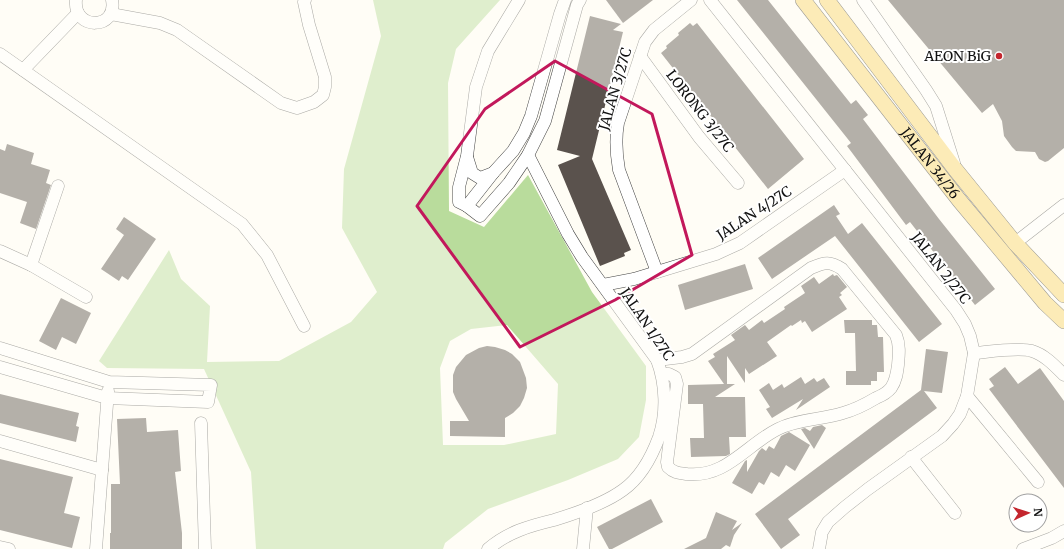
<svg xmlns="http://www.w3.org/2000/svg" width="1064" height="549" font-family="Merriweather,serif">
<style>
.forest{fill:#b9dc9c;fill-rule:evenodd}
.building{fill:#5a524d}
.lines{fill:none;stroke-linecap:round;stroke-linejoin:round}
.minor-casing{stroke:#444;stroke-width:13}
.major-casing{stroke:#222;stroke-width:16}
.minor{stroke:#fff;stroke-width:12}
.major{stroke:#f9d66b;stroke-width:15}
.marked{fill:none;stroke:#c2185b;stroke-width:3;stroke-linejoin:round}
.poi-dot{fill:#c4262e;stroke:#fff;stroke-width:1.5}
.labels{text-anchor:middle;stroke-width:4;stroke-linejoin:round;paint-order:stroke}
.poi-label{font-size:14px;fill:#111;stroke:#fff;text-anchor:end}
.street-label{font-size:14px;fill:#111;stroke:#fff}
</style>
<rect width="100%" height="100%" fill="#fffdf5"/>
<path class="forest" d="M373,0H500L456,49L448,83L449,211L484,227L528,175L592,292L646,366V400L639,437L618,459L568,480L488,509L445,543L443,549H256L251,472L204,369L107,368L99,361L169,250L181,279L210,306L207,362L279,361L351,322L377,292L342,228L344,169L381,36ZM507,325L558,384L556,434L504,445H443L440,368L450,341L471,329Z"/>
<g class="building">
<polygon points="606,0 653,0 623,23"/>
<polygon points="737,0 768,0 851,104 856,100 868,115 863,119 939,219 995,289 975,305 910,222 906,225 847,146 851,143"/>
<polygon points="888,0 1064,0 1064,148 1048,161 1045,162 1039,159 1035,152 1016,151 1012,147 1004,136 1002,121 993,104 982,113"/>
<polygon points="590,16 621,24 613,30 623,32 592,159 631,250 624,253 625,256 600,266 558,165 580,156 557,150"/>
<polygon points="690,23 693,26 697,23 804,159 768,189 661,53 667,48 666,46 679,35 678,33"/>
<polygon points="7,144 34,153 31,164 50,170 46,183 51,185 36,229 20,223 27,202 0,193 0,149 5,151"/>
<polygon points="834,205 840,214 836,216 848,234 862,223 942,324 919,342 835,236 772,279 758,258"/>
<polygon points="124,217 156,239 128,280 122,276 119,281 101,269 124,235 116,229"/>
<polygon points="745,264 753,289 685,310 678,285"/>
<polygon points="833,274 834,276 837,275 847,287 840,293 842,295 839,297 847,309 812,332 805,321 802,323 801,320 792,326 791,325 767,342 777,356 749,374 745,368 745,383 727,356 727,384 735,384 715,397 745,397 746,437 729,437 730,454 726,456 691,457 690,438 704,438 703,404 688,404 688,385 724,384 708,361 715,357 713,354 735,340 731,335 745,325 749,330 762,320 764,323 785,309 784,307 805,293 801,286 814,277 819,284"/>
<polygon points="61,298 91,313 76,344 62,337 56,350 39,341"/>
<polygon points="844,320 872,320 872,325 877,325 878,337 883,337 884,372 877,372 877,381 871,381 871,385 846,385 846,371 856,371 855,333 845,333"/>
<polygon points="487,346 495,347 505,350 512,354 520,362 526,378 527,388 524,398 520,406 513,413 505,418 505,437 450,436 450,421 469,421 456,399 453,392 453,375 456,367 466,355 479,348"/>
<polygon points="926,349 948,352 942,393 924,391 937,408 788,519 800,535 781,549 755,514 921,390"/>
<polygon points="1005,367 1018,384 1040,368 1064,401 1064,488 989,389 994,386 989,379"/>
<polygon points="801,377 805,384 814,378 817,382 824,378 830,387 796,410 803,399 772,418 766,409 770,407 759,390 769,383 773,390 782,384 784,388"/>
<polygon points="0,394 79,413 76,426 79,427 76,442 0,423"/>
<polygon points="146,418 147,432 178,430 181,471 175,472 182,533 182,549 110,549 110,533 111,533 111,484 120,484 117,419"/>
<polygon points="822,425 826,428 814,449 801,429 805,428 810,431 813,427"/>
<polygon points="789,432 810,445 795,471 786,465 779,477 771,472 764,485 759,482 752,494 732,483 745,461 747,460 747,472 759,451 762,448 766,451 769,446 774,449 781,436"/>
<polygon points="0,459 73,477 64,513 80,517 72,548 0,530"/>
<polygon points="651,499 663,522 612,549 609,549 597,527"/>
<polygon points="716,512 737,521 732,530 742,523 734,535 730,547 726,545 721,549 684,549 706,538"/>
</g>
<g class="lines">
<g class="minor-casing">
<g id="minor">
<path d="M76,0C73,31 118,30 112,0"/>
<polyline points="565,0 560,14 531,116 524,133 513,151 493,173 467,206 480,216 509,183 528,155 545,121 577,5 580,0"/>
<polyline points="710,0 956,310 965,324 970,336 974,353 967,396 960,414 953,424 942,436 868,489 845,507 828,522 822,532 819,549"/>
<polyline points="863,0 926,90 936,106 954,163"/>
<polyline points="111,14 160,23 177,30 281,103 297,108 314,102 323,95 325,87 325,77 309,25 304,2 305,0"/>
<polyline points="0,54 242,224 267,255 304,326"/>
<polyline points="640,56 699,137 738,183"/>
<polyline points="23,70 78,13"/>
<polyline points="467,157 472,173 480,178 493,173"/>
<polyline points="467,206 459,202 459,187 467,156 476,87 488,51 519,0"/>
<polyline points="1015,243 1064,205"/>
<polyline points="0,251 31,265 86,297"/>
<polyline points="31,265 58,186"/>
<path d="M657,272L619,170C616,153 615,140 618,123L645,42L654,30L691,0"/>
<polyline points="603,285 634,279 716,254 740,243 845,170"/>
<polyline points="0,348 109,382 211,385 208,402 107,398 0,367"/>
<path d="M974,353C987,352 1020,347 1032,351C1045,355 1055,366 1064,375"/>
<path d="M657,360L682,357L692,354L811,268C825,262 830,261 842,269L896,335C900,345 899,354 898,365C897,373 896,381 891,388C887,393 881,396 876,398C866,404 854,410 843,413C821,420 798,419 778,429C746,445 726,478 687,474C679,473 674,473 668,467L667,462L677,384L675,377L669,374H662"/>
<polyline points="967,396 1038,482"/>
<polyline points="201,423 205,549"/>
<polyline points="0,441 102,470"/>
<polyline points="911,457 955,513"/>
<polyline points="0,547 9,549"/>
<polyline points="96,549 108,391"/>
<path d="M488,549C508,532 529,526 554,520C577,513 604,504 623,490C640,478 652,456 659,437C667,413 666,384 657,360L582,257L568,234L528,155"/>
<polyline points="583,549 587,508"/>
<polyline points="1023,549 1052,538 1064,531"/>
</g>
</g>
<g class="major-casing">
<g id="major">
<path id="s1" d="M803,0L959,200L1045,303L1064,321"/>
<polyline points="827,0 955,169 1015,243 1064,295"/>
</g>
</g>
<use href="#minor" class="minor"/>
<use href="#major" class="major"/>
</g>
<path d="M0 0H1064V549H0ZM555,61L652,114L692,255L615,300L520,347L417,206L485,109Z" fill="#fffdf5" fill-opacity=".55" fill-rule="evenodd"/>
<path class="marked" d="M555,61L652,114L692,255L615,300L520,347L417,206L485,109Z"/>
<circle class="poi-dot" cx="999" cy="56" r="4"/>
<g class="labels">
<g class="poi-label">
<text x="991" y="61">AEON BiG</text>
</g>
<g class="street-label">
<text transform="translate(615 89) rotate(-74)" y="5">JALAN 3/27C</text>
<text transform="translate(700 111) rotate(52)" y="5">LORONG 3/27C</text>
<text dy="5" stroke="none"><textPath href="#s1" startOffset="207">JALAN 34/26</textPath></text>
<text transform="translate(754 213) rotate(-33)" y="5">JALAN 4/27C</text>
<text transform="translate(941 268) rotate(52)" y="5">JALAN 2/27C</text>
<text transform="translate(647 324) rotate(56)" y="5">JALAN 1/27C</text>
</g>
</g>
<g transform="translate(1028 513) rotate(87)"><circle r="19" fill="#ffffff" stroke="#a0a0a0"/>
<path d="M0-3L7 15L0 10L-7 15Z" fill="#c4262e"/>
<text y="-6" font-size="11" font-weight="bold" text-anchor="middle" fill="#111111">N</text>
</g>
</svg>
